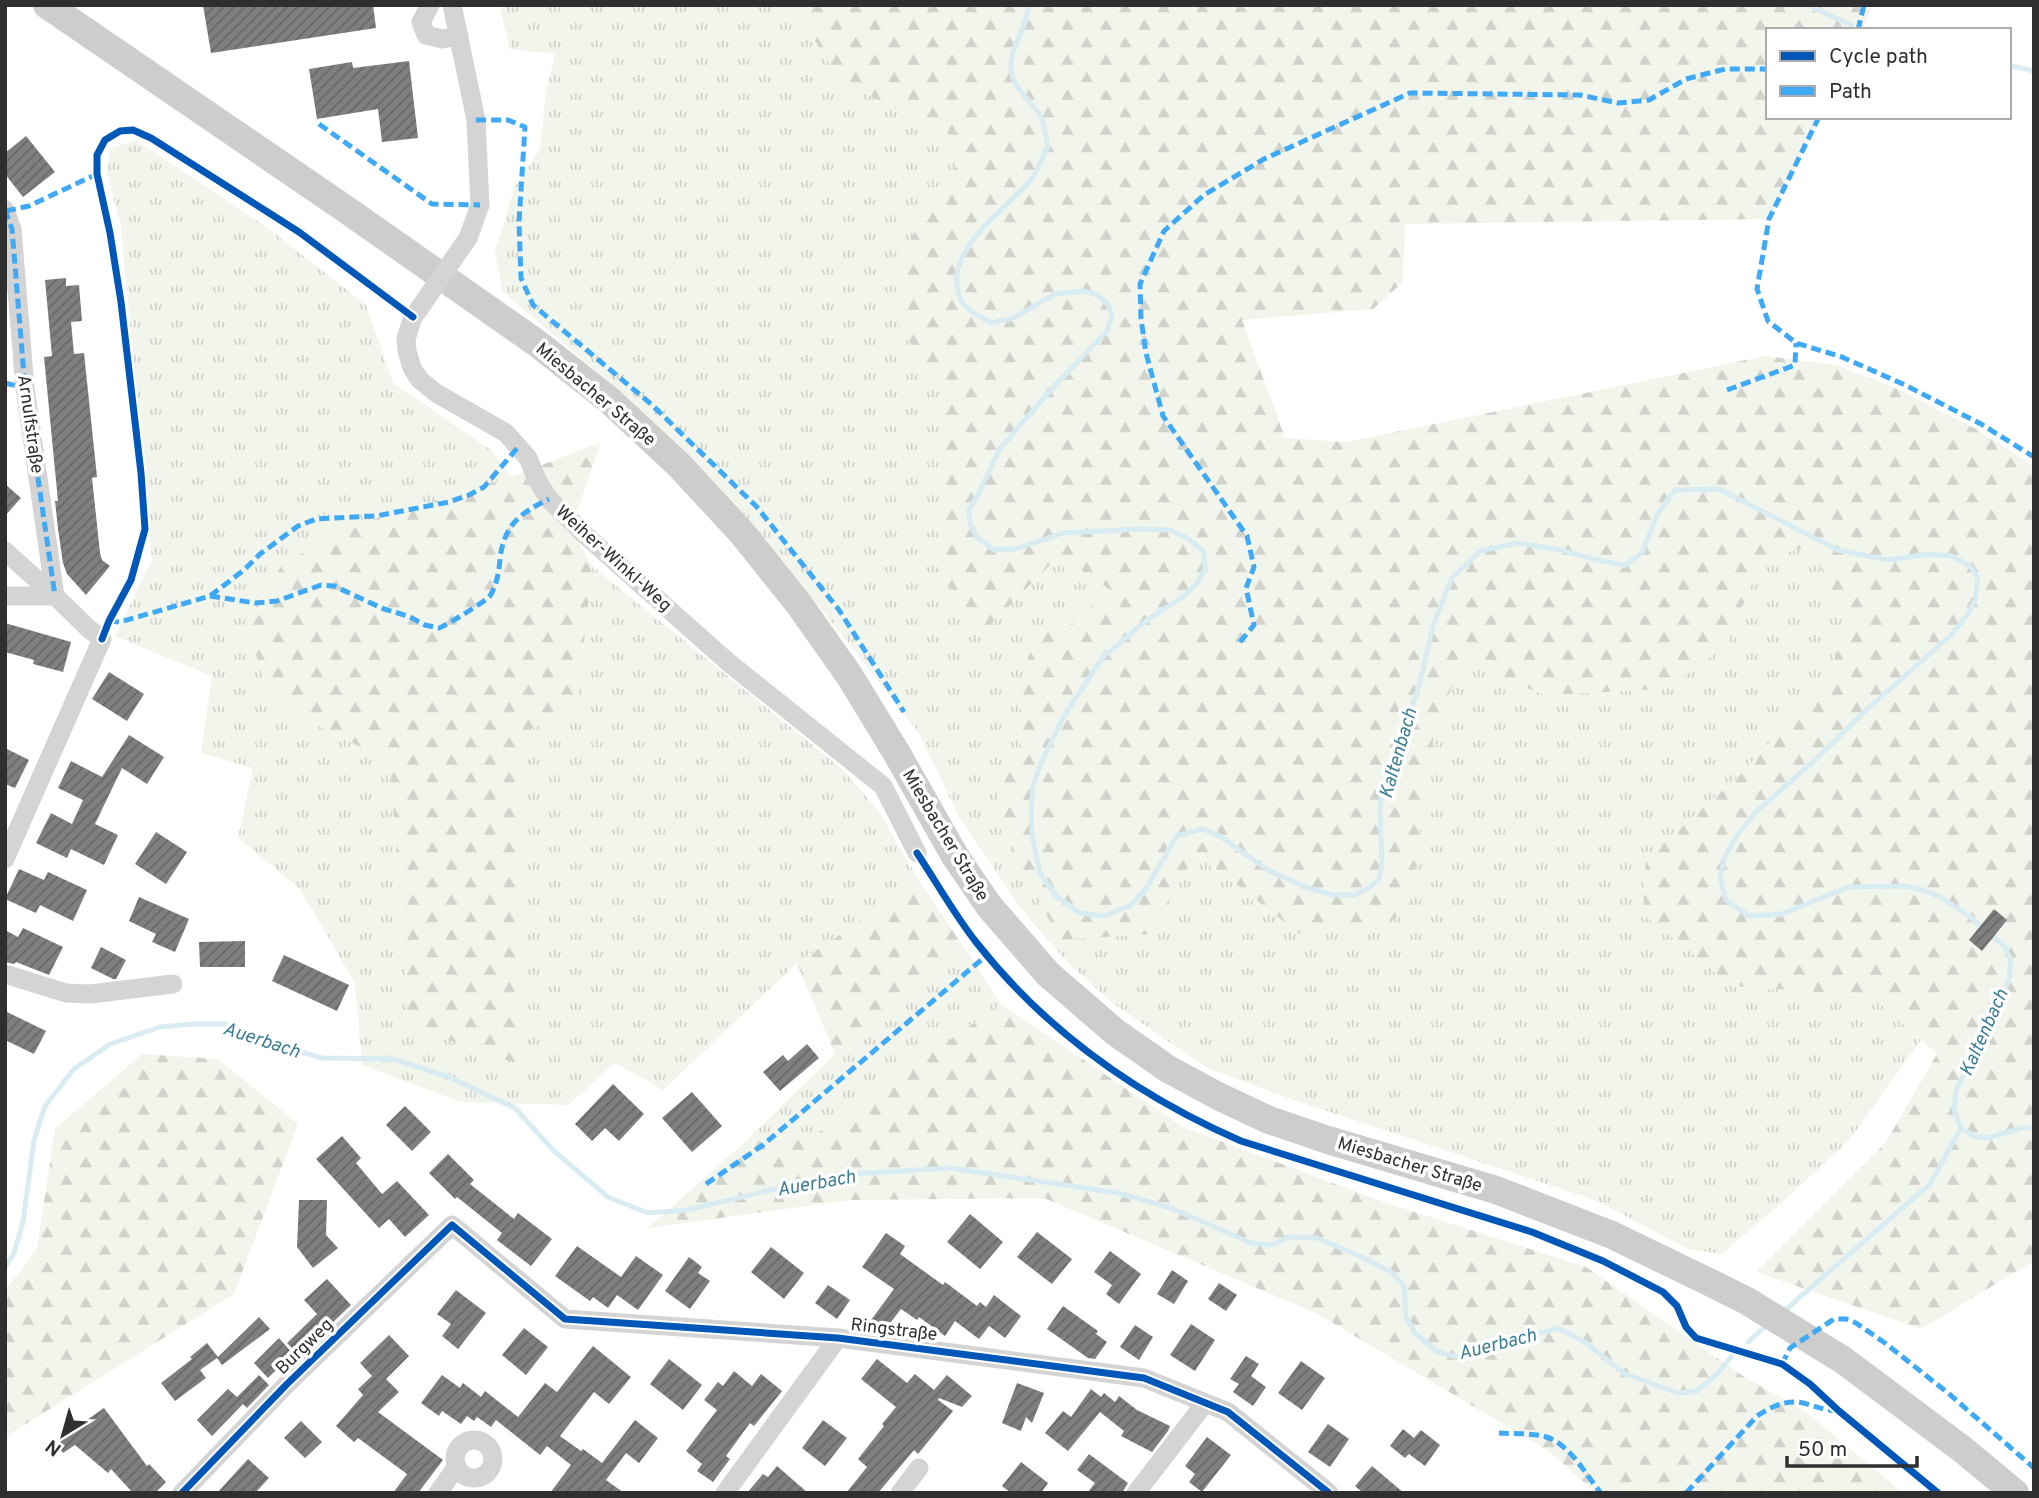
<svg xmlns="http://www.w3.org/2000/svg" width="2039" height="1498" font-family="Overpass,sans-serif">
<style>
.grass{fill:url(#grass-tufts)}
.forest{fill:url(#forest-firs)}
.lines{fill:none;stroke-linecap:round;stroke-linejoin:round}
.stream{stroke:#d8ecf2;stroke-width:5}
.building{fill:url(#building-hatch)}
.street{stroke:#d4d4d4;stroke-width:19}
.secondary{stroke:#cdcdcd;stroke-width:28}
.street-bridge{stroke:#d4d4d4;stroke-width:19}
.quiet{stroke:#3fa9f5;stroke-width:5;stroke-dasharray:10 5;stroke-linecap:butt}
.cycleway-casing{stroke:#fff;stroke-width:11}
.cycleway{stroke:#0057b8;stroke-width:7}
.labels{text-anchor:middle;stroke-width:7;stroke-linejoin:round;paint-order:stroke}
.street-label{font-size:18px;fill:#2f2f2f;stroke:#fff}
.water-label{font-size:19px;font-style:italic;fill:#3a7d95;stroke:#fff}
</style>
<defs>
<pattern id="grass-tufts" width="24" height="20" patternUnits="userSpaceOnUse" patternTransform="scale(1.75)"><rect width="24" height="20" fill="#f2f5ec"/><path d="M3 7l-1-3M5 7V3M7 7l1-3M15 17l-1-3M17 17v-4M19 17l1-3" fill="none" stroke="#d0d2cb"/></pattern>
<pattern id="forest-firs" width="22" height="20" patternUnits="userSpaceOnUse" patternTransform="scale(1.75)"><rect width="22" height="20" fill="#f2f5ec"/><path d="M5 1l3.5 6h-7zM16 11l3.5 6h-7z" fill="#d0d2cb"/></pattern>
<pattern id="building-hatch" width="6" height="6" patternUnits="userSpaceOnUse" patternTransform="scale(1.75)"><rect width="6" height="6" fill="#7f7f7f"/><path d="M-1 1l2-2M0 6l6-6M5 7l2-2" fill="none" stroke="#686868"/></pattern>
</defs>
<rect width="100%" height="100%" fill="#fff"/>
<g class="grass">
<polygon points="499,5 798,5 796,10 935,129 971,142 902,253 899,328 941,385 938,572 985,630 1060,555 1110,590 1064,630 1021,681 1021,749 997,796 1149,934 1195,853 1300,934 1409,906 1434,735 1457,673 1474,667 1546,695 1726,646 1762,559 1811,546 1845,621 1832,676 1741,774 1646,859 1732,986 1872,996 1921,1040 1850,1139 1788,1197 1722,1254 1688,1249 1595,1200 1294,1100 1207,1068 1111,1002 1065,960 1019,906 958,815 919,733 830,620 733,504 624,395 503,292 495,252 514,189 540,149 546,93 555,54 510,49"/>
<polygon points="135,140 269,229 366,305 393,383 491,450 511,477 345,528 309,721 390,762 409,1027 522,1064 521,733 577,709 592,566 841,768 878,810 920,882 797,963 663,1090 615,1063 568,1105 461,1102 362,1065 355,983 300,889 238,838 253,768 201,753 212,676 115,636 152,560 121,227 107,173 110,149"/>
<polygon points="968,953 1001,1004 816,1134 744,1143 835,1054"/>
</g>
<g class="forest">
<polygon points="798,5 1871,5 1868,17 1862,30 1768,30 1768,117 1820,117 1769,219 1405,224 1403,282 1373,309 1242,320 1285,438 1346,442 1766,356 1836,365 1900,390 1976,429 2034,466 2034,1261 1921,1329 1756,1272 1886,1142 1937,1054 1872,996 1732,986 1643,914 1646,859 1741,774 1832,676 1844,621 1811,546 1762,559 1726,646 1667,689 1545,695 1474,667 1457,673 1434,735 1409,906 1387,925 1300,934 1196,853 1149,934 1060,940 1018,861 997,796 1021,749 1021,681 1037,630 1064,630 1110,590 1060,555 985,630 938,572 941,385 899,328 902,253 971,142 935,129 840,81 796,10"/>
<polygon points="601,442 571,529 592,566 577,709 521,733 522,1065 409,1027 390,762 309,721 266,687 248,629 281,566 345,528 511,477"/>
<polygon points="920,882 968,953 835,1054 797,963"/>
<polygon points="1001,1004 1183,1127 1381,1201 1586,1267 1746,1378 1805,1411 1903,1493 1596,1493 1550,1452 1316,1313 1044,1198 850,1200 648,1228 744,1143 816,1134"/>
<polygon points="142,1054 218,1059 298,1124 234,1294 5,1437 5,1291 37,1249 55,1129"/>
</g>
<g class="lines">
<g class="stream">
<path d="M1028,5C1028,27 1010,46 1011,68C1012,89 1034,102 1042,119C1045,127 1046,137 1048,146C1043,157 1038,170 1031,180C1005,210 939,253 961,300C966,310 982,317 991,323L1013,318L1055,294L1084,291L1097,295L1108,304L1112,316L1107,331L1047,394L999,450L979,493L969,509L970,524L977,537L994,550L1016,549L1063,533L1139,529L1170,530L1189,539L1204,552L1205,569L1197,583L1184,596L1146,621L1103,657L1064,716L1042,761L1033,785L1031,812L1032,836L1040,873L1055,895L1080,913L1103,916L1130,906L1147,887L1177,836L1202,829L1218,835L1268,870L1305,887L1333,895H1355L1370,887L1379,879L1382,862L1380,812L1382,791L1419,686L1433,625L1452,578L1480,551L1517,543L1556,549L1597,560L1625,565L1642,553L1658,513L1675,490L1719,489L1838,550L1889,560L1927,554L1952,556L1971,567L1978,579L1975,600L1967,615L1951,635L1864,712L1813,762L1757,811L1738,834L1725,857L1720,877L1726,900L1749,916L1782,914L1848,887L1905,886L1923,890L1940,897L1968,915L2004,946L2011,960L2009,979L2000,1001L1956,1091L1954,1110L1961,1128L1973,1136L1989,1138L2021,1128H2034"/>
<polyline points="1811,5 1814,8 1851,25"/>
<polyline points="1870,30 1871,30"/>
<polyline points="2009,65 2034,71"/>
<polyline points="5,1267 14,1253 23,1222 34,1140 45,1106 74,1069 110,1044 160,1027 192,1024 224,1024 261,1036 282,1046 322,1058 393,1059 449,1077 515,1108 554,1151 608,1197 648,1213 687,1210 835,1175 950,1168 1118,1193 1171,1208 1251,1243 1272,1245 1288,1237 1317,1238 1364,1258 1391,1272 1404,1286 1406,1317 1415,1333 1436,1351 1457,1357 1558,1328 1585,1342 1625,1374 1678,1393 1697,1391 1718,1373 1731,1357"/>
<polyline points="1783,1312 1930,1184 1961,1128"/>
<polyline points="1748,1342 1767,1325"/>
</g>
</g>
<g class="building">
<polygon points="203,5 373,5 376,28 211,53"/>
<polygon points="409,61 418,138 382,142 378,109 317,119 309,69 352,62 353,68"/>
<polygon points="26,136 55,172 23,197 5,174 5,153"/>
<polygon points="66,278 66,286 79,285 82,321 71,322 74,354 84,353 97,477 92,478 100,553 102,560 110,566 86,595 67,574 63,563 58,529 55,501 58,501 44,357 52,356 45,280"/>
<polygon points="5,484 21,498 5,516"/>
<polygon points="5,623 71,642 63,672 33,664 34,660 5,652"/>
<polygon points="109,672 144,694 127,721 92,699"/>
<polygon points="129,735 164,757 147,784 122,768 95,824 118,835 104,865 71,849 67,858 36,843 51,813 72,824 83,800 58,788 71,761 102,777"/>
<polygon points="5,748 29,760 15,788 5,784"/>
<polygon points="156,832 187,852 166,884 135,864"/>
<polygon points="19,869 44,880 48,872 87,890 73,921 40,905 36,913 5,899"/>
<polygon points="139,897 189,919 175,952 152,942 156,934 129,921"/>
<polygon points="1994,909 2007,920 1982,951 1969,940"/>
<polygon points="23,928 63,947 49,975 16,962 14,964 5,962 5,930 18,937"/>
<polygon points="245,941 245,967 200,967 199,942"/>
<polygon points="101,947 126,960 116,979 113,979 91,968"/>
<polygon points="284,955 349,985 337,1011 272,981"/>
<polygon points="5,1011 46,1031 34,1054 5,1040"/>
<polygon points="807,1044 819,1058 780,1091 763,1072 783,1055 788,1061"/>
<polygon points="613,1084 644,1114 619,1141 605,1128 592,1141 575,1124"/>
<polygon points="692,1092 722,1126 692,1152 662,1118"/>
<polygon points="405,1106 431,1132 412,1151 386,1125"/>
<polygon points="342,1136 361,1158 356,1163 382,1194 397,1181 429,1215 405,1237 389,1219 379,1228 316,1159"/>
<polygon points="448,1154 474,1180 470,1184 514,1219 518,1213 552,1239 531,1266 497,1240 502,1233 457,1197 455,1199 429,1173"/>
<polygon points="299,1200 327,1200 326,1235 338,1248 313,1268 297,1247"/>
<polygon points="970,1214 1003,1242 980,1269 947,1242"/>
<polygon points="1037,1232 1072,1259 1052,1284 1017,1257"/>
<polygon points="886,1233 905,1246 900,1254 943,1285 945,1282 977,1306 980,1302 986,1307 994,1295 1021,1316 1005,1338 989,1326 979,1339 955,1321 945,1336 919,1317 917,1320 901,1309 885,1330 871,1320 894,1289 862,1267"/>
<polygon points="577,1246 621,1277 636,1256 663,1275 638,1310 617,1295 608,1308 593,1297 590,1301 555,1276"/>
<polygon points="771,1247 804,1273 784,1299 751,1272"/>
<polygon points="1110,1251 1141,1274 1119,1304 1106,1294 1112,1285 1094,1272"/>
<polygon points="689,1257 702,1267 698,1273 710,1281 690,1309 665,1291"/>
<polygon points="1172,1270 1188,1281 1174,1304 1157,1294"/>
<polygon points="327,1279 351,1305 299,1355 287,1343 317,1314 304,1300"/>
<polygon points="1219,1283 1237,1295 1226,1311 1208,1299"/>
<polygon points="828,1285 850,1300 837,1319 815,1303"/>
<polygon points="456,1290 486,1313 458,1349 442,1336 451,1324 437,1314"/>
<polygon points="1063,1306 1098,1331 1096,1334 1107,1342 1095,1359 1088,1358 1047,1329"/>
<polygon points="259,1317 270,1329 222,1365 217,1358 200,1370 206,1378 175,1401 161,1383 192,1359 190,1357 207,1343 218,1357"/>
<polygon points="1191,1324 1215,1340 1195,1371 1170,1355"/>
<polygon points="1135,1325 1153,1337 1139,1360 1120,1347"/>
<polygon points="524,1328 548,1347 526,1375 502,1355"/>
<polygon points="389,1335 409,1356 386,1379 399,1392 378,1412 443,1460 418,1493 393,1493 407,1474 358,1438 354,1442 336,1426 363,1395 358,1389 372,1376 360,1363"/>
<polygon points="279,1338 293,1354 268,1378 254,1363"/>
<polygon points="593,1346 631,1377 609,1404 594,1392 560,1436 581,1451 583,1449 602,1463 635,1420 658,1438 639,1463 626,1453 606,1480 624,1493 550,1493 571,1465 547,1446 540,1455 496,1420 491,1427 477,1417 474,1421 467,1416 461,1424 442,1411 439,1416 421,1403 442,1375 460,1388 463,1383 481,1397 485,1391 518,1417 545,1383 557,1392"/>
<polygon points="1246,1356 1259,1364 1251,1376 1266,1387 1253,1406 1233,1392 1239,1384 1230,1379"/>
<polygon points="669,1359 702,1385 683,1410 650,1384"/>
<polygon points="877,1359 907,1383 915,1374 934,1390 947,1375 972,1396 962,1407 939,1398 938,1400 953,1411 918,1454 914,1450 878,1493 846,1493 867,1467 858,1459 884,1426 882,1424 896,1407 861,1379"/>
<polygon points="1301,1361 1325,1378 1302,1410 1278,1393"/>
<polygon points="734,1371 752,1386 761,1374 782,1391 754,1426 750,1423 726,1456 730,1459 713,1482 697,1471 702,1464 686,1451 717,1410 704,1400 718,1382 723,1386"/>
<polygon points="259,1375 269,1385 247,1408 243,1404 212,1436 197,1420 228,1389 237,1397"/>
<polygon points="1017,1383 1044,1393 1032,1423 1026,1417 1021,1431 1002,1423"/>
<polygon points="1091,1389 1101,1397 1104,1393 1115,1402 1119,1396 1137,1410 1170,1426 1168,1431 1152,1452 1121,1436 1124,1431 1100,1412 1068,1451 1045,1433 1063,1411 1071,1417"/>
<polygon points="104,1408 147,1466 149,1464 166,1482 155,1493 133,1493 111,1469 108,1473 75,1445 63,1453 55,1442"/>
<polygon points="823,1420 847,1438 825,1466 802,1448"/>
<polygon points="301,1421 322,1442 305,1458 284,1438"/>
<polygon points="1328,1424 1349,1439 1330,1467 1308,1452"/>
<polygon points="1403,1429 1414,1438 1421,1430 1440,1445 1425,1466 1409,1454 1405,1458 1390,1446"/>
<polygon points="1207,1437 1231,1455 1202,1492 1189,1482 1195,1474 1185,1466"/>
<polygon points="1089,1454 1128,1483 1122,1493 1087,1493 1095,1483 1077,1470"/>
<polygon points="248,1459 269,1478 255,1493 217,1493"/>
<polygon points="1021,1462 1048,1483 1041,1493 1011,1493 1002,1486"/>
<polygon points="777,1466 808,1493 747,1493 763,1474 768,1477"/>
<polygon points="1372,1466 1404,1493 1363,1493 1355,1486"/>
</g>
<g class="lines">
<g class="street">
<polyline points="430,5 421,22 426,35 442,39 459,36"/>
<polyline points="452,5 476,120 480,205 468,238"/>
<polyline points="5,210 12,229 25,388 55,596"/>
<polyline points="419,309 413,317 406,339 407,351 412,368 420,380 436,393 506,433 528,458 537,480 549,499 583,533 728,662 883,786 917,853"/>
<polyline points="5,551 55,596"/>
<polyline points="5,596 55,596 89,629 102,639 5,859"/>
<polyline points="5,974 66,993 90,994 173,984"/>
<circle cx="474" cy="1459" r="19"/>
<polyline points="182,1493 287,1384 452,1225 565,1319 838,1338 1144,1378 1228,1412 1329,1493"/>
<polyline points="438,1493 457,1466"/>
<polyline points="725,1493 838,1338"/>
<polyline points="900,1493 919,1468"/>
<polyline points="1136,1493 1205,1403"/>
</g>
<polyline class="secondary" points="47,5 344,208 538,344 609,400 679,465 742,533 798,603 849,675 896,752 955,856 989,906 1048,974 1115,1032 1168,1069 1218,1096 1269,1120 1328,1140 1496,1190 1612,1235 1709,1282 1747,1301 1843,1360 1962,1449 2015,1493"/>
<polyline class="street-bridge" points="419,309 468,238"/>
<g class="quiet">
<polyline points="1858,30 1864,5"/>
<polyline points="1819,117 1769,219 1757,289 1768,321 1796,343 1842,357 1905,385 1981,424 2034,457"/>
<polyline points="476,120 508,120 525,127 519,222 521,278 533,305 651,404 756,506 839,610 904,712"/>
<polyline points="319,124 432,204 480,205"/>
<polyline points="5,210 12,229 25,388 55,596"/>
<polyline points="6,211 29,206 97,174"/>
<polyline points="5,383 25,388"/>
<polyline points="1727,390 1795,365 1796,343"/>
<path d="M210,596L255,603L277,601L321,585L334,586L384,609L408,616L425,625L439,628C447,625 486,601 490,596C497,584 499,572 500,559C504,525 520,513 549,499"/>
<polyline points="109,621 120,622 210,596 244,570 260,554 298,526 316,519 376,516 449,502 469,495 484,487 519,446"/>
<polyline points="1240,642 1254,625 1246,588 1254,567 1247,536 1163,416 1146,353 1141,319 1140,284 1164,231 1204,195 1264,159 1410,93 1580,95 1618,103 1649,100 1686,79 1725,69 1768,69"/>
<polyline points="706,1184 763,1145 987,955"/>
<polyline points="1782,1364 1790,1348 1834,1319 1846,1319 1856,1323 1885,1343 1948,1393 2034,1468"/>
<path d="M1499,1433C1513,1434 1529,1433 1543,1436C1569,1442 1585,1474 1601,1493"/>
<path d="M1686,1493L1757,1416C1772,1406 1789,1398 1807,1404C1817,1407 1825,1410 1836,1411"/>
</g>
<g class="cycleway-casing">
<g id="cycleway">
<polyline points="102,639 109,621 131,580 145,529 141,473 121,302 110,233 97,174 97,155 105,140 120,131 133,130 151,138 299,232 413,317"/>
<path d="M917,853C937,883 954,914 976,942C1046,1031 1138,1096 1241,1141L1532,1232L1603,1261L1663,1292L1677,1306L1686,1327L1696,1338L1782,1364L1810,1384L1839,1411L1938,1493"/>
<polyline points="182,1493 287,1384 452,1225 565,1319 838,1338 1144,1378 1228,1412 1329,1493"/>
</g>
</g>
<use href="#cycleway" class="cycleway"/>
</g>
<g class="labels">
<g class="street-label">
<text transform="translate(596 394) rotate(40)" y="6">Miesbacher Straße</text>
<text transform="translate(31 424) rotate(82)" y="6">Arnulfstraße</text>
<text transform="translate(614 558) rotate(42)" y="6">Weiher-Winkl-Weg</text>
<text transform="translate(946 835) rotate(59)" y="6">Miesbacher Straße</text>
<text transform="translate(1410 1164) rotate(17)" y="6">Miesbacher Straße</text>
<text transform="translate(894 1329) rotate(7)" y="6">Ringstraße</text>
<text transform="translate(304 1346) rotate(-44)" y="6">Burgweg</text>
</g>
<g class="water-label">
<text transform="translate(1397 753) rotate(-74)" y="7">Kaltenbach</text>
<text transform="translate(1983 1032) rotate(-66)" y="7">Kaltenbach</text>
<text transform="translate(262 1039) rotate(18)" y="7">Auerbach</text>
<text transform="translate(816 1182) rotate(-10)" y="7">Auerbach</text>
<text transform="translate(1497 1343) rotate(-14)" y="7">Auerbach</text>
</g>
</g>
<rect width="2039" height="1498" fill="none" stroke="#2f2f2f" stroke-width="14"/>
<rect x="1766" y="28" width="245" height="91" fill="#ffffff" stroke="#acacac" stroke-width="2"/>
<rect x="1780" y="51" width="35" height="10" fill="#0057b8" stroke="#acacac" stroke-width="2"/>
<text x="1829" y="63" font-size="21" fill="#2f2f2f">Cycle path</text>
<rect x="1780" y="86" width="35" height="10" fill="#3fa9f5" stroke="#acacac" stroke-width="2"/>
<text x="1829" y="98" font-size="21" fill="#2f2f2f">Path</text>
<g transform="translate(63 1435) rotate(217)" stroke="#ffffff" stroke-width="5" paint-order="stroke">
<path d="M0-5L12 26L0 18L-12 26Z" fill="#2f2f2f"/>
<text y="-10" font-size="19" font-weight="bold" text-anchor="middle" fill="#2f2f2f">N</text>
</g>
<path d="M1787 1456v10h130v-10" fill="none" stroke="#2f2f2f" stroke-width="3.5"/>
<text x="1798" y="1456" font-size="21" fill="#2f2f2f" stroke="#ffffff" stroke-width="5" paint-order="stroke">50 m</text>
</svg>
